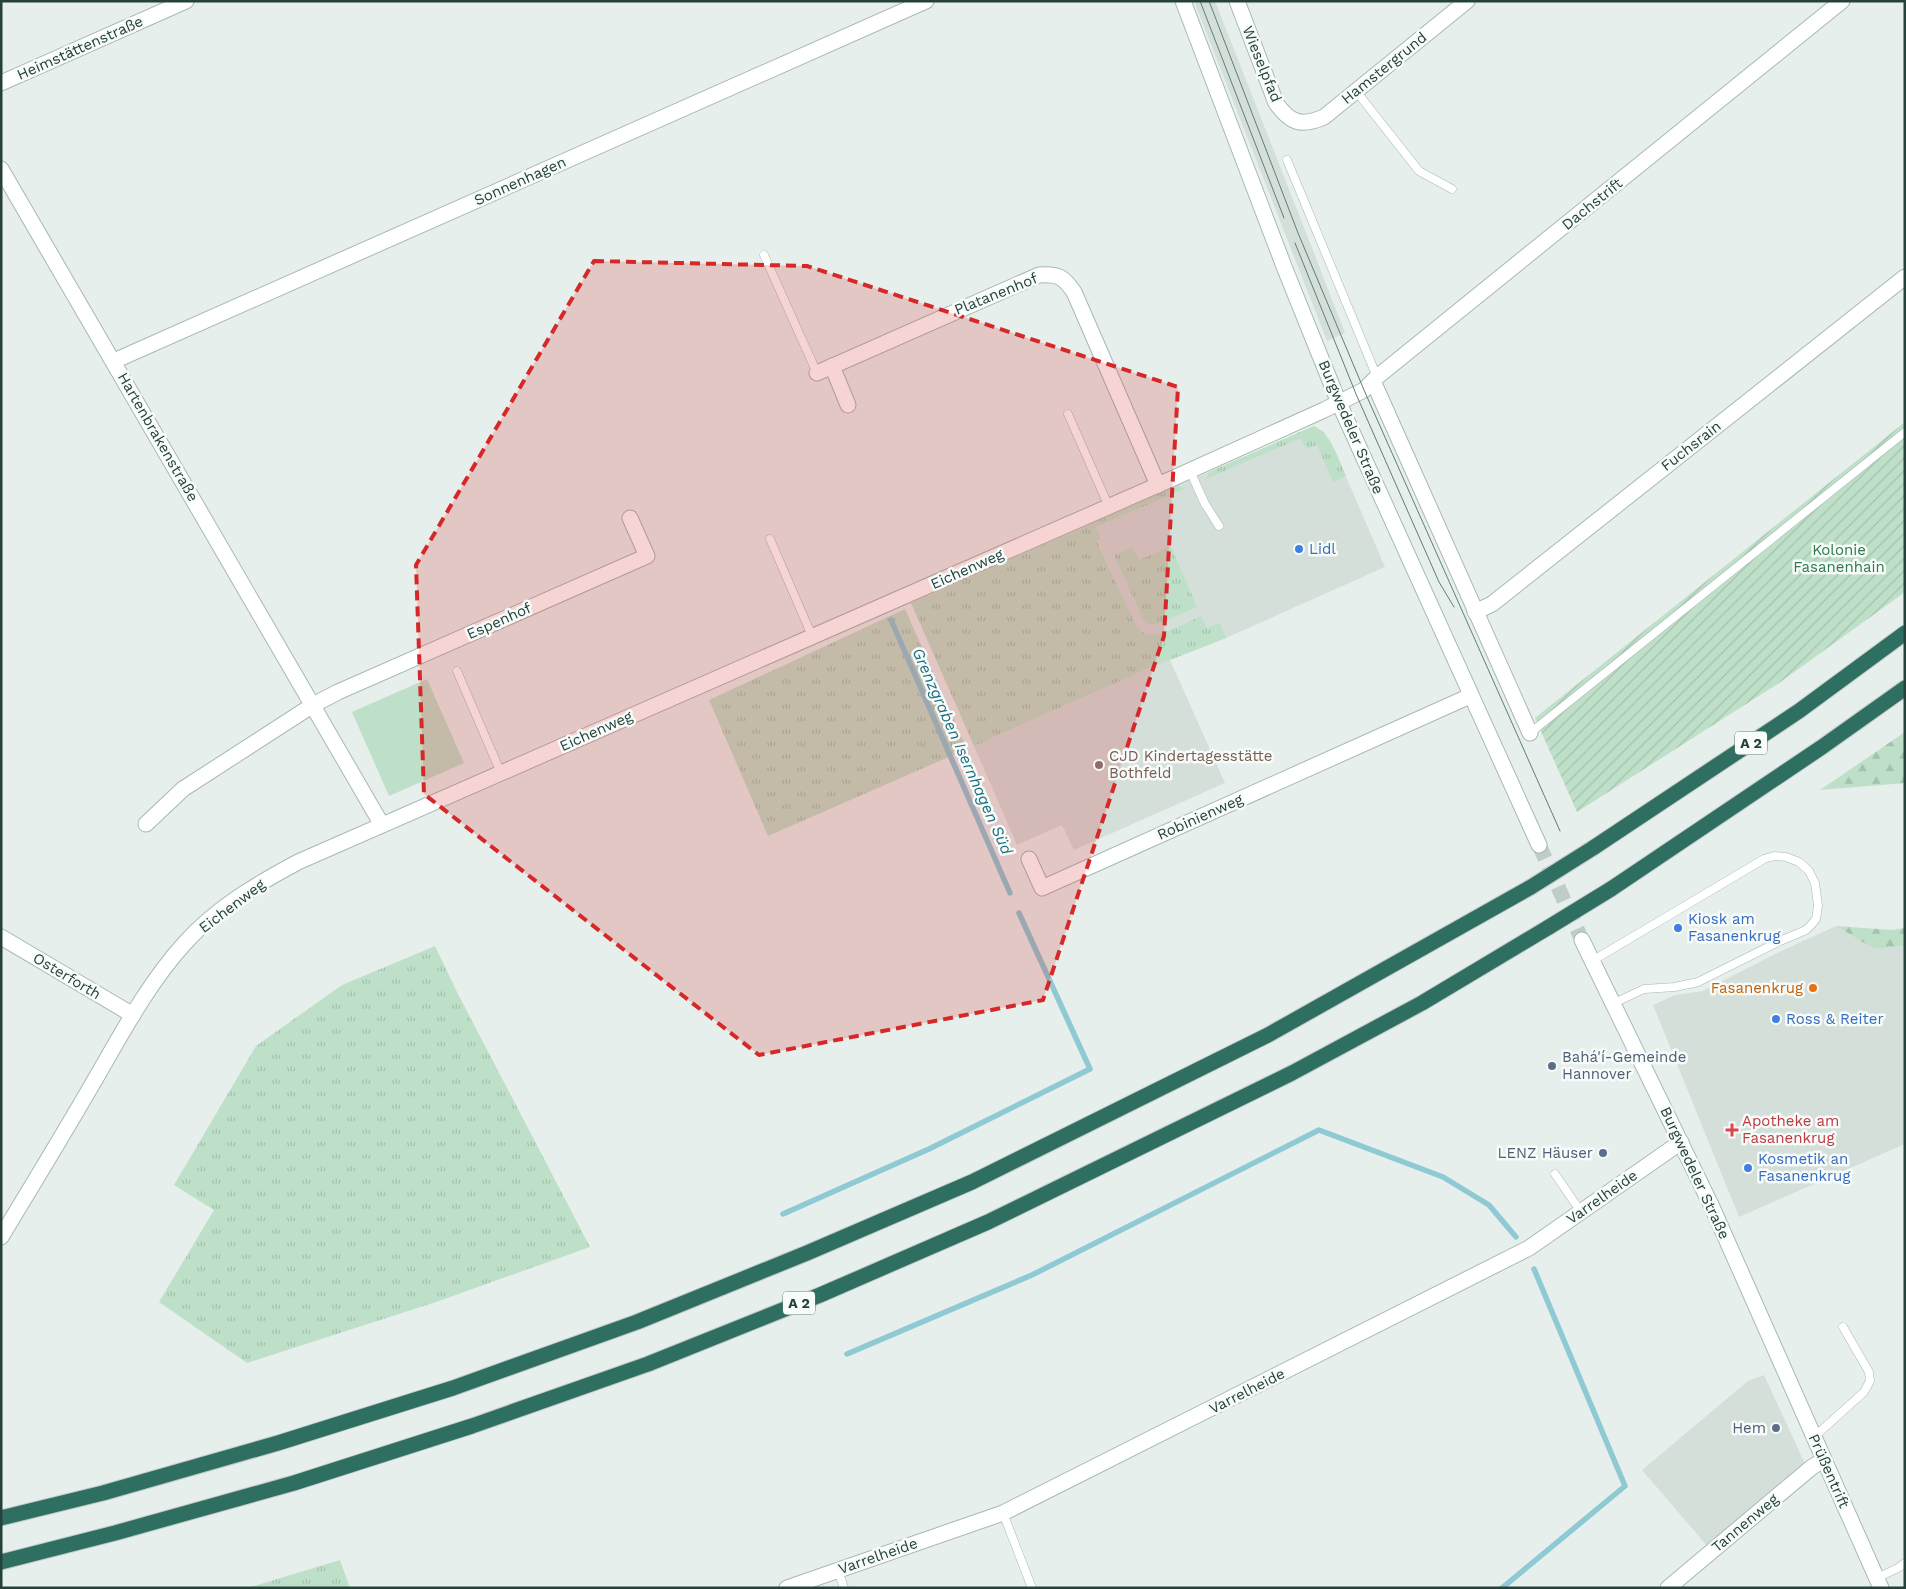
<svg xmlns="http://www.w3.org/2000/svg" width="1906" height="1589" font-family="'Work Sans',sans-serif">
<style>
.built{fill:#d4dfda}
.grass{fill:url(#grass-tufts)}
.forest{fill:url(#forest-firs)}
.park{fill:#bfe0c8}
.garden{fill:url(#garden-furrows)}
.lines{fill:none;stroke-linecap:round;stroke-linejoin:round}
.stream{stroke:#8ec9d4;stroke-width:5.5}
.secondary-tunnel{stroke:#bfccc8;stroke-width:15;stroke-dasharray:15 8;stroke-linecap:butt}
.service-casing{stroke:#a8b8b2;stroke-width:9}
.minor-casing{stroke:#a8b8b2;stroke-width:17}
.secondary-casing{stroke:#a4bbb3;stroke-width:17}
.motorway-casing{stroke:#c2cac8;stroke-width:17}
.service{stroke:#fff;stroke-width:8}
.minor{stroke:#fff;stroke-width:15}
.secondary{stroke:#fff;stroke-width:15}
.motorway{stroke:#2f6f62;stroke-width:15}
.tram{stroke:#5f7d75;stroke-width:1}
.motorway-bridge-casing{stroke:#c2cac8;stroke-width:17;stroke-linecap:butt}
.motorway-bridge{stroke:#2f6f62;stroke-width:15}
.marked{fill:#d62828;fill-opacity:0.2;stroke:#d62828;stroke-width:4;stroke-dasharray:10 6;stroke-linejoin:round}
.shop-dot{fill:#3f7fe0;stroke:#f7fbf9;stroke-width:2}
.education-dot{fill:#8d6e63;stroke:#f7fbf9;stroke-width:2}
.food-dot{fill:#e8710a;stroke:#f7fbf9;stroke-width:2}
.service-dot{fill:#5c6f8a;stroke:#f7fbf9;stroke-width:2}
.health-dot{fill:#e0444e;stroke:#f7fbf9;stroke-width:2}
.labels{text-anchor:middle;stroke-width:5;stroke-linejoin:round;paint-order:stroke}
.shield{fill:#f7fbf9;stroke:#637a73;stroke-width:1}
.shield-label{font-size:14px;font-weight:bold;fill:#24423a}
.street-label{font-size:15px;fill:#24423a;stroke:#f7fbf9}
.shop-label{font-size:15px;fill:#366cbe;stroke:#f7fbf9;text-anchor:start}
.park-label{font-size:15px;fill:#2d7a4b;stroke:#f7fbf9}
.education-label{font-size:15px;fill:#785e54;stroke:#f7fbf9;text-anchor:start}
.food-label{font-size:15px;fill:#c56008;stroke:#f7fbf9;text-anchor:end}
.service-label{font-size:15px;fill:#4e5e75;stroke:#f7fbf9;text-anchor:end}
.health-label{font-size:15px;fill:#be3a42;stroke:#f7fbf9;text-anchor:start}
.water-label{font-size:16px;font-style:italic;fill:#1c6f80;stroke:#f7fbf9}
</style>
<defs>
<pattern id="grass-tufts" width="24" height="20" patternUnits="userSpaceOnUse" patternTransform="scale(1.25)"><rect width="24" height="20" fill="#bfe0c8"/><path d="M3 7l-1-3M5 7V3M7 7l1-3M15 17l-1-3M17 17v-4M19 17l1-3" fill="none" stroke="#a4c1ad"/></pattern>
<pattern id="forest-firs" width="22" height="20" patternUnits="userSpaceOnUse" patternTransform="scale(1.25)"><rect width="22" height="20" fill="#bfe0c8"/><path d="M5 1l3.5 6h-7zM16 11l3.5 6h-7z" fill="#a4c1ad"/></pattern>
<pattern id="garden-furrows" width="10" height="10" patternUnits="userSpaceOnUse" patternTransform="scale(1.25)"><rect width="10" height="10" fill="#bfe0c8"/><path d="M-1 1l2-2M0 10L10 0M9 11l2-2" fill="none" stroke="#a4c1ad"/></pattern>
</defs>
<rect width="100%" height="100%" fill="#e6efeb"/>
<g class="built">
<polygon points="1194,1 1215,1 1305,230 1345,333 1327,341"/>
<polygon points="1314,426 1323,431 1331,442 1385,567 1226,638 1170,660 1225,783 1074,850 1062,825 1017,845 974,746 1154,666 1090,524"/>
<polygon points="1836,926 1874,949 1905,946 1905,1144 1739,1217 1653,1005 1675,995 1703,991 1775,954"/>
<polygon points="1764,1375 1806,1466 1709,1548 1642,1470 1748,1381"/>
</g>
<g class="grass">
<path d="M1314,426C1332,436 1338,458 1346,476L1333,482L1317,445L1306,449L1301,438L1206,479L1209,472Z"/>
<path d="M1179,485L1184,489L1096,527L1100,539L1097,541L1135,623C1138,627 1141,632 1146,634C1160,638 1188,622 1201,616L1207,628L1220,623L1226,638L1154,666L974,746L911,603Z"/>
<polygon points="1171,546 1197,607 1156,625 1148,624 1143,619 1114,555 1133,547 1139,560"/>
<polygon points="905,609 967,749 768,836 709,700"/>
<polygon points="435,946 458,994 590,1247 436,1302 247,1363 159,1302 214,1210 174,1185 256,1046 342,985"/>
<polygon points="340,1560 350,1588 247,1588"/>
</g>
<g class="forest">
<polygon points="1905,732 1905,783 1820,790"/>
<polygon points="1836,926 1892,930 1905,928 1905,946 1874,949"/>
</g>
<polygon class="park" points="427,679 464,763 389,796 352,712"/>
<polygon class="garden" points="1905,422 1905,592 1779,683 1577,812 1535,718"/>
<g class="lines">
<g class="stream">
<polyline points="891,620 1010,893"/>
<polyline points="783,1214 929,1149 1090,1069 1019,913"/>
<polyline points="847,1354 1032,1275 1319,1130 1443,1177 1489,1205 1516,1237"/>
<polyline points="1502,1588 1625,1486 1534,1269"/>
</g>
<polyline class="secondary-tunnel" points="1539,845 1582,940"/>
<g class="service-casing">
<g id="service">
<polyline points="1356,91 1419,171 1452,189"/>
<polyline points="1287,160 1377,377"/>
<polyline points="764,255 817,373"/>
<polyline points="1068,414 1109,507"/>
<polyline points="1190,471 1205,504 1219,526"/>
<polyline points="770,539 812,636"/>
<polyline points="457,671 501,773"/>
<polyline points="1530,733 1905,432"/>
<polyline points="1592,961 1764,859 1774,856 1786,857 1799,862 1809,871 1815,883 1818,906 1816,919 1811,925 1806,930 1780,941 1698,982 1675,987 1644,989 1612,1004"/>
<polyline points="1555,1174 1581,1212"/>
<polyline points="1814,1437 1864,1392 1870,1381 1869,1372 1843,1327"/>
<polyline points="1003,1513 1032,1588"/>
<polyline points="838,1570 844,1588"/>
<polyline points="1877,1578 1898,1568 1905,1563"/>
</g>
</g>
<g class="minor-casing">
<g id="minor">
<path d="M1237,1L1276,103C1290,123 1301,127 1324,117L1467,1"/>
<polyline points="1,83 186,1"/>
<polyline points="1,169 382,825"/>
<polyline points="114,361 926,1"/>
<polyline points="832,366 848,405"/>
<path d="M817,373L1039,275C1058,274 1063,276 1074,292L1158,485"/>
<polyline points="1373,381 1530,733"/>
<polyline points="1475,612 1492,604 1905,277"/>
<polyline points="146,824 183,789 313,705 338,692 647,556 630,518"/>
<polyline points="1029,859 1042,888 1470,696"/>
<polyline points="1,937 133,1015"/>
<path d="M1,1237C32,1186 63,1135 93,1083C121,1035 147,985 184,944C216,908 257,884 298,862L1158,485L1324,410L1364,390L1377,377L1842,1"/>
<polyline points="787,1588 1003,1513 1529,1248 1681,1142"/>
<polyline points="1668,1588 1812,1467 1824,1460"/>
</g>
</g>
<g class="secondary-casing">
<g id="secondary">
<polyline points="1183,1 1285,269 1339,403 1539,845"/>
<polyline points="1582,940 1712,1207 1881,1588"/>
</g>
</g>
<g class="motorway-casing">
<g id="motorway">
<polyline points="1593,848 1799,711 1905,633"/>
<polyline points="1611,889 1822,747 1905,688"/>
<polyline points="1,1518 103,1493 278,1443 453,1388 637,1322 807,1253 972,1182 1268,1035 1531,887"/>
<polyline points="1,1562 115,1533 294,1483 472,1426 648,1364 820,1295 988,1222 1292,1073 1422,1003 1549,927"/>
</g>
</g>
<use href="#service" class="service"/>
<use href="#minor" class="minor"/>
<use href="#secondary" class="secondary"/>
<use href="#motorway" class="motorway"/>
<g class="tram">
<polyline points="1200,1 1284,218"/>
<polyline points="1209,1 1298,233 1364,390 1560,831"/>
<polyline points="1295,243 1356,394 1439,582 1454,607"/>
</g>
<g class="motorway-bridge-casing">
<g id="motorway-bridge">
<polyline points="1531,887 1593,848"/>
<polyline points="1549,927 1611,889"/>
</g>
</g>
<use href="#motorway-bridge" class="motorway-bridge"/>
</g>
<path class="marked" d="M594,261L807,266L1178,387L1164,636L1043,1000L759,1055L424,794L416,565Z"/>
<g class="shop-dot">
<circle cx="1299" cy="549" r="5"/>
<circle cx="1678" cy="928" r="5"/>
<circle cx="1776" cy="1019" r="5"/>
<circle cx="1748" cy="1168" r="5"/>
</g>
<circle class="education-dot" cx="1099" cy="765" r="5"/>
<circle class="food-dot" cx="1813" cy="988" r="5"/>
<g class="service-dot">
<circle cx="1552" cy="1066" r="5"/>
<circle cx="1603" cy="1153" r="5"/>
<circle cx="1776" cy="1428" r="5"/>
</g>
<path class="health-dot" d="M1729.5 1122.5h5v5h5v5h-5v5h-5v-5h-5v-5h5z"/>
<g class="labels">
<g class="shield">
<rect x="1735" y="731.5" width="32" height="23" rx="4"/>
<rect x="783" y="1291.5" width="32" height="23" rx="4"/>
</g>
<g class="shield-label">
<text x="1751" y="748">A 2</text>
<text x="799" y="1308">A 2</text>
</g>
<g class="street-label">
<text transform="translate(80 48) rotate(-24)" y="5">Heimstättenstraße</text>
<text transform="translate(1262 64) rotate(68)" y="5">Wieselpfad</text>
<text transform="translate(1384 68) rotate(-39)" y="5">Hamstergrund</text>
<text transform="translate(520 181) rotate(-24)" y="5">Sonnenhagen</text>
<text transform="translate(1592 204) rotate(-39)" y="5">Dachstrift</text>
<text transform="translate(996 294) rotate(-22)" y="5">Platanenhof</text>
<text transform="translate(1351 427) rotate(67)" y="5">Burgwedeler Straße</text>
<text transform="translate(158 437) rotate(60)" y="5">Hartenbrakenstraße</text>
<text transform="translate(1691 446) rotate(-38)" y="5">Fuchsrain</text>
<text transform="translate(967 569) rotate(-24)" y="5">Eichenweg</text>
<text transform="translate(499 621) rotate(-24)" y="5">Espenhof</text>
<text transform="translate(596 731) rotate(-24)" y="5">Eichenweg</text>
<text transform="translate(1200 817) rotate(-24)" y="5">Robinienweg</text>
<text transform="translate(232 906) rotate(-37)" y="5">Eichenweg</text>
<text transform="translate(67 976) rotate(31)" y="5">Osterforth</text>
<text transform="translate(1695 1173) rotate(65)" y="5">Burgwedeler Straße</text>
<text transform="translate(1602 1197) rotate(-35)" y="5">Varrelheide</text>
<text transform="translate(1247 1391) rotate(-27)" y="5">Varrelheide</text>
<text transform="translate(1829 1471) rotate(66)" y="5">Prüßentrift</text>
<text transform="translate(1745 1523) rotate(-40)" y="5">Tannenweg</text>
<text transform="translate(878 1556) rotate(-19)" y="5">Varrelheide</text>
</g>
<g class="shop-label">
<text x="1309" y="554">Lidl</text>
<text x="1688" y="924">Kiosk am<tspan x="1688" dy="17">Fasanenkrug</tspan></text>
<text x="1786" y="1024">Ross &amp; Reiter</text>
<text x="1758" y="1164">Kosmetik an<tspan x="1758" dy="17">Fasanenkrug</tspan></text>
</g>
<g class="park-label">
<text x="1839" y="555">Kolonie<tspan x="1839" dy="17">Fasanenhain</tspan></text>
</g>
<g class="education-label">
<text x="1109" y="761">CJD Kindertagesstätte<tspan x="1109" dy="17">Bothfeld</tspan></text>
</g>
<g class="food-label">
<text x="1803" y="993">Fasanenkrug</text>
</g>
<g class="service-label">
<text x="1562" y="1062" text-anchor="start">Bahá'í-Gemeinde<tspan x="1562" dy="17">Hannover</tspan></text>
<text x="1593" y="1158">LENZ Häuser</text>
<text x="1766" y="1433">Hem</text>
</g>
<g class="health-label">
<text x="1742" y="1126">Apotheke am<tspan x="1742" dy="17">Fasanenkrug</tspan></text>
</g>
<g class="water-label">
<text transform="translate(963 751) rotate(66)" y="6">Grenzgraben Isernhagen Süd</text>
</g>
</g>
<rect width="1906" height="1589" fill="none" stroke="#24423a" stroke-width="5"/>
</svg>
